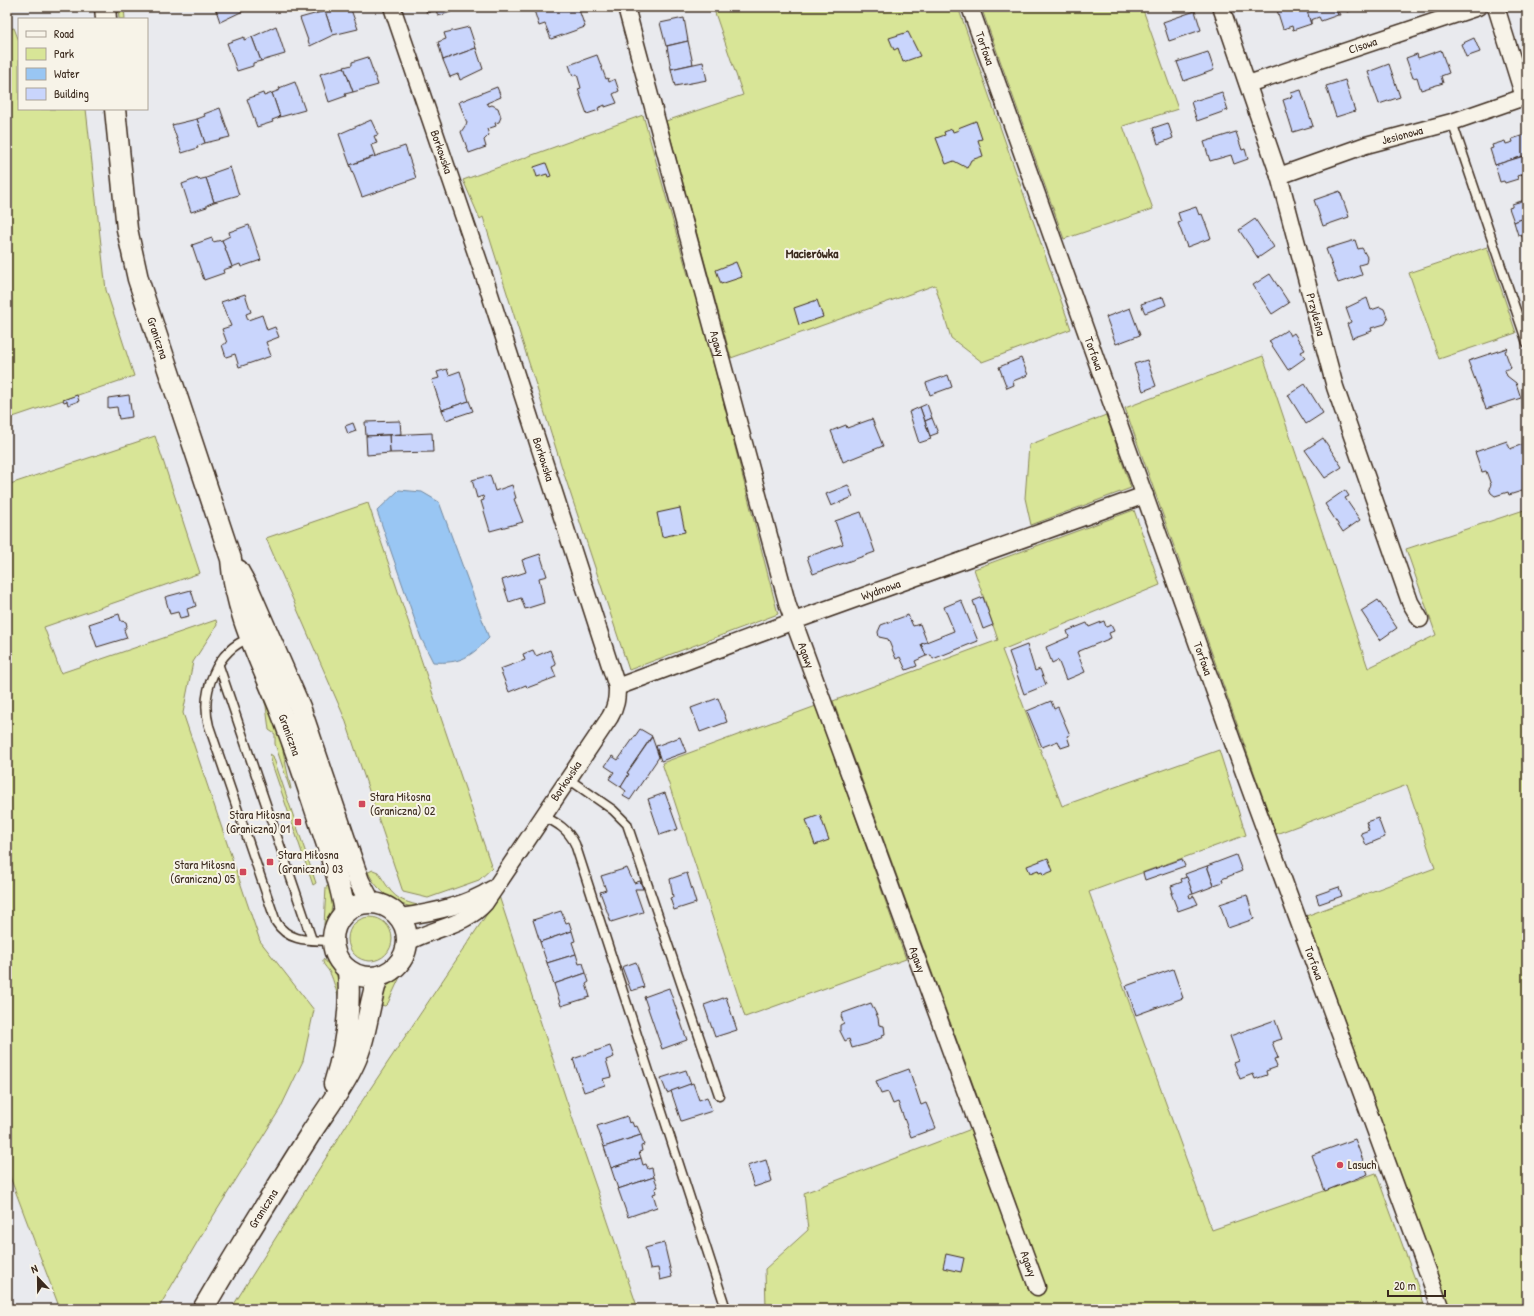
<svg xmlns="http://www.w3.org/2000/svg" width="1534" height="1316" font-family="'Patrick Hand',sans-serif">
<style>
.green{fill:#d8e597;stroke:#8a885a}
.water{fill:#99c6f3;stroke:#73889e}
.building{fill:#c9d5fc;stroke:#3b2a1e}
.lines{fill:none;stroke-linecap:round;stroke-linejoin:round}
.service-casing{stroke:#3b2a1e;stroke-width:11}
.minor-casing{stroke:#3b2a1e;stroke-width:19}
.tertiary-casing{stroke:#3b2a1e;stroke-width:23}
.service{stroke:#f7f3e8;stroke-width:8}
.minor{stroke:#f7f3e8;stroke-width:16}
.tertiary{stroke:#f7f3e8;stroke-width:20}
.poi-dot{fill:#d1495b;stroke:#f7f3e8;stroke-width:1.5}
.labels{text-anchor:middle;stroke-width:4;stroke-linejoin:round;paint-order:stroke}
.street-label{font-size:12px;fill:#3b2a1e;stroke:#f7f3e8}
.poi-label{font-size:12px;fill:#3b2a1e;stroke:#f7f3e8;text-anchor:start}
.neighbourhood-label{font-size:13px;font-weight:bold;fill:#3b2a1e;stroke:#f7f3e8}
</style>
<rect width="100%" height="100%" fill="#e9eaee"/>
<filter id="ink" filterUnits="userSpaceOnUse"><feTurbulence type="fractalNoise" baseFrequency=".025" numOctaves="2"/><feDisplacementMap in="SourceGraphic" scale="8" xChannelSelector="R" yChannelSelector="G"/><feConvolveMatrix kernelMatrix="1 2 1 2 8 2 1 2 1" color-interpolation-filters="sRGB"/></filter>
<g filter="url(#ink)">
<g class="green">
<polygon points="118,7 124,7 125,19 119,19"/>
<polygon points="634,7 657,7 635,13"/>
<polygon points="713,7 958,7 1071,329 982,362 951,338 935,285 731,358 666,121 743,95"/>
<polygon points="981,7 1142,7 1178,109 1123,126 1153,209 1064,239"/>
<polygon points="14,28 19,41 19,109 86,109 106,290 134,376 7,419 7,30"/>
<polygon points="643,115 688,275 693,284 778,614 629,670 564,474 483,217 480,219 463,180"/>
<polygon points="1487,247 1516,333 1439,359 1409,273"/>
<polygon points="1263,356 1368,668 1436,635 1406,549 1527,509 1527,1309 1450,1309 1306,916 1435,868 1407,785 1276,834 1125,408"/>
<polygon points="1106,415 1131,488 1031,525 1025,498 1029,445"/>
<polygon points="155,436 200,573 44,627 61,673 216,620 217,625 193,662 183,713 260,941 314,1010 303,1061 280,1109 199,1239 158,1309 60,1309 7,1169 7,485"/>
<polygon points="368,503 492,868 479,880 428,898 403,892 345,719 266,538"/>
<polygon points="1134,510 1160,585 1002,650 1062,806 1219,750 1246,835 1089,892 1212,1230 1376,1173 1426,1309 766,1309 765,1269 808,1230 804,1193 987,1123 833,701 998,640 974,569"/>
<polygon points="251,663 279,732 291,789 290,789 275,744 275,734 269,730 266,706"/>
<polygon points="816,706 906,959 745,1017 662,763"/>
<polygon points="270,754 273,756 316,883 313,885 272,764"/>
<path d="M373,870L378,872C393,895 394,900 422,906C400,911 376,890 368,872Z"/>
<path d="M332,884C333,898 334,914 324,925L326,887Z"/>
<polygon points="499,896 570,1111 638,1309 231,1309 356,1110"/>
<circle cx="370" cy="939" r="22"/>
<path d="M323,959C339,972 339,978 339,998C336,992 334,981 330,973C327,967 322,965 323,959Z"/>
<polygon points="399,976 400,977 388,1003 385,1006 377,1004 385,988"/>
</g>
<path class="water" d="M399,490L422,492L439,502L489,638C470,657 461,664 433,662L421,638L377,511Z"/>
<g class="building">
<polygon points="215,7 242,7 243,11 220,22"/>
<polygon points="242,7 262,7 243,11"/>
<polygon points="332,7 350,7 358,29 333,35 325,11 333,9"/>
<polygon points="424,7 457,7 450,9 451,12 438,16 436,10 427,13"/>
<polygon points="533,7 578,7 585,27 551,39 545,24 539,26"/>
<polygon points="1276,7 1306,7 1311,24 1293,30 1292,26 1283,29"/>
<polygon points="1306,7 1335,7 1338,15 1321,21 1319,17 1311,20 1311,24"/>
<polygon points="1335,7 1362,7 1347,12 1346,8 1338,11 1340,15 1338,15"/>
<polygon points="325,11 333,35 310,46 300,18"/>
<polygon points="1195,11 1201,30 1169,41 1163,22"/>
<polygon points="684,18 688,41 666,46 660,23"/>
<polygon points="276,26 285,54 261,61 252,37"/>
<polygon points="469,27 476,48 443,60 438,42 446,39 444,33"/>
<polygon points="908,32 920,56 903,62 898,48 894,50 889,38"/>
<polygon points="244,37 244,40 252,37 261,61 253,63 253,66 237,71 227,43"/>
<polygon points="1474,38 1480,52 1466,57 1461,44"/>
<polygon points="688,41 693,64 671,69 667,46"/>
<polygon points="476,48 483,69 460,80 458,74 450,77 443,60"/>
<polygon points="1441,50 1449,73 1441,76 1443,83 1421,90 1417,77 1413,78 1406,58 1417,54 1418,58"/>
<polygon points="1208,52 1214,70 1184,81 1177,62"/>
<polygon points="597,55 606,79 608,78 609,82 615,79 619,91 613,94 617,103 605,107 605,105 598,108 599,110 587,114 578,89 581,88 577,74 573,76 569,65"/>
<polygon points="368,57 378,85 353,92 344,67 352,65 352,62"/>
<polygon points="703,62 707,80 675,86 671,69"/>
<polygon points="1389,64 1400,97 1379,104 1368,72"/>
<polygon points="344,67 353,92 345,94 346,96 329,102 320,74"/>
<polygon points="1345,80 1355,111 1336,117 1326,86"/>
<polygon points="295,82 305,110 280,117 272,93 280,90 279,88"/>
<polygon points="497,87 501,97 487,103 489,106 492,105 498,108 501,117 499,122 495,123 496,126 487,129 489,135 484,140 486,147 469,153 461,132 467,123 459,102"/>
<polygon points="1301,90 1313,126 1293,132 1283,100 1292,97 1291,93"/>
<polygon points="1222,92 1228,110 1197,121 1191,102"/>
<polygon points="263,93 264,96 272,93 280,117 272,120 273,122 257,127 247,99"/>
<polygon points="220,108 230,137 205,143 197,119 205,116 204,114"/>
<polygon points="197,119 205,143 197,146 198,148 182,153 172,125"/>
<polygon points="371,120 378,135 374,136 377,143 371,145 375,156 350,165 339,134"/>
<polygon points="976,121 982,139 978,140 983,156 971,160 967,168 954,161 946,164 936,138 945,135 944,132 952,129 953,132 959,130 958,128"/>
<polygon points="1168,123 1173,138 1158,144 1153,128"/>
<polygon points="1236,132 1242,150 1245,149 1248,159 1234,164 1231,155 1210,161 1204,142"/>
<polygon points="1527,134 1527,155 1495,165 1490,149 1493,148 1492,145 1505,141 1506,144 1513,142 1512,139"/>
<polygon points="405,146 416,178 362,197 350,165"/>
<polygon points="1527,155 1527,176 1524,177 1523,174 1517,176 1518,179 1505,183 1504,181 1500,182 1495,165"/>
<polygon points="546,163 551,176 548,177 547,174 537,177 534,167"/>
<polygon points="230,167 239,195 214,202 206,178 214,175 213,173"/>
<polygon points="198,178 198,180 206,178 214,202 207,205 207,207 191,212 182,184"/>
<polygon points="1340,191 1349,217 1323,226 1314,200"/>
<polygon points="1525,200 1527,202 1527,217 1514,222 1509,208 1512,207 1512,204"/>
<polygon points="1196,207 1199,215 1202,214 1211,238 1187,247 1178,223 1181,222 1178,213"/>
<polygon points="1527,217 1527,235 1522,237 1522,234 1518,235 1514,222"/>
<polygon points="1255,219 1274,247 1258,258 1239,230"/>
<polygon points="249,225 261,260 241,267 240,264 232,267 222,240 230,236 229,232"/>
<polygon points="212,238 213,242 222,240 232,267 223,270 224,273 204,280 192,245"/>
<polygon points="1355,240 1358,249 1362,248 1367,257 1366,263 1359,265 1362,275 1338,283 1326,249"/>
<polygon points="736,262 742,277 721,284 716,270"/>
<polygon points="1270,274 1289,303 1272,314 1253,285"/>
<polygon points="245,294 251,312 246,314 248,320 262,315 267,330 275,327 279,337 266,342 271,356 239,367 235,354 226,357 222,345 227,343 222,329 231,326 221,302"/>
<polygon points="1163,297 1166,305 1145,313 1141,304"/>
<polygon points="1367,298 1371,310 1380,307 1384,309 1388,319 1385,324 1371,328 1372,331 1352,338 1347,324 1351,322 1346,308"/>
<polygon points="817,300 823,317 799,325 794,308"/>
<polygon points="1130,308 1140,335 1116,344 1106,317"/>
<polygon points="1287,330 1290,336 1294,333 1305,350 1301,352 1305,358 1288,370 1269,341"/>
<polygon points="1507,348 1508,349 1505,351 1511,368 1505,370 1507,376 1516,383 1521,398 1486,409 1468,361"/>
<polygon points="1021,358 1028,375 1013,381 1014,385 1007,388 999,367"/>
<polygon points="1147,360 1156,386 1143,391 1134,364"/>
<polygon points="447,369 449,375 460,371 469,401 442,410 432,380 439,378 437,372"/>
<polygon points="948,375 952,387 930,395 926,383"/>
<polygon points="1305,384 1323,413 1306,424 1288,395"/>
<polygon points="77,395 79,401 68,405 67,401 64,402 63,400"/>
<polygon points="129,395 132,417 119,419 117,407 108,408 108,398"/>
<polygon points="469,401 473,411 446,420 442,410"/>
<polygon points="927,404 932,418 925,421 920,407"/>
<polygon points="920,407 931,439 919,443 909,412"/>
<polygon points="932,418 938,433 930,436 925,421"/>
<polygon points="872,419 883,446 843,462 831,431 846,425 847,428"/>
<polygon points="400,421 401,434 366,436 365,422"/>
<polygon points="353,423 356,431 348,434 345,426"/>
<polygon points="432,433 433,452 390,453 389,435"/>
<polygon points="389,435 390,453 367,455 366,436"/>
<polygon points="1323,438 1342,467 1325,478 1305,450"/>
<polygon points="1507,441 1510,449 1523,444 1527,454 1527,485 1524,486 1525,490 1509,495 1508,492 1495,496 1491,493 1489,488 1491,485 1486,471 1482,472 1475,452"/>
<polygon points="490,475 495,491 512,485 516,498 514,499 523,522 490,531 481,501 484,500 483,496 477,498 472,480"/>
<polygon points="848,485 853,497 831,506 826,494"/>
<polygon points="1345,490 1349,496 1345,498 1360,520 1343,532 1325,504"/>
<polygon points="680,508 685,532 662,537 657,513"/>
<polygon points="861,512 875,552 813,574 807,557 843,544 835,521"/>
<polygon points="540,554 547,576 539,578 544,603 525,609 521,598 509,602 502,580 526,572 522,560"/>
<polygon points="191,590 196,606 187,609 189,616 180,618 178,612 170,614 165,597"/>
<polygon points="983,597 993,625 983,629 973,601"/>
<polygon points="961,600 978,641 933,659 931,655 926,656 921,644 954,631 944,607"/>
<polygon points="1378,600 1397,628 1380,640 1361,611"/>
<polygon points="119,614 121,621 126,622 127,626 124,630 127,638 97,647 89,624"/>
<polygon points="908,615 913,626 920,624 927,642 921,644 926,656 915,661 917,666 906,670 900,657 896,659 888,639 879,637 878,632 881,625"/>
<polygon points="1104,621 1106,627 1111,625 1114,631 1109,633 1111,638 1077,652 1085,672 1066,680 1058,660 1052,663 1046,647 1069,637 1067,631 1087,623 1089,627"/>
<polygon points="1027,645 1035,671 1040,669 1046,685 1024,694 1009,652"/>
<polygon points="533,650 536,656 550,650 556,665 552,667 556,677 527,688 526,685 509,692 500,669 525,660 523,654"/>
<polygon points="718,698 727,722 700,732 691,708"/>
<polygon points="1051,701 1054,709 1058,707 1070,735 1067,736 1070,745 1061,748 1058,741 1042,747 1027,711"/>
<polygon points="640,729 652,736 627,773 629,774 621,787 609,779 614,772 605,766 612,756 618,760"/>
<polygon points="652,737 659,757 630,800 623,796 626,791 621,787 629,774 627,773"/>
<polygon points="680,737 686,752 661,761 656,746"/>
<polygon points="665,793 678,829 660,835 648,799"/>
<polygon points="820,815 829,840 815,845 806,820"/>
<polygon points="1378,818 1385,837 1366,845 1361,833 1369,830 1366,822"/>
<polygon points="1236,855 1242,871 1222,879 1223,882 1214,885 1207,866"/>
<polygon points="1048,858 1053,871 1043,875 1042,872 1039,873 1038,870 1030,873 1027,866"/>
<polygon points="1182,859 1185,866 1145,880 1143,873"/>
<polygon points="1207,866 1214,886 1193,894 1185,874"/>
<polygon points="627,868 634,883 640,881 643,889 635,889 643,912 611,922 600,892 606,890 601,876"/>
<polygon points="687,873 696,903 674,910 670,898 673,897 670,879"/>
<polygon points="1187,877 1193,894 1189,895 1190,898 1194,896 1198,904 1178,911 1171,893 1173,893 1171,886 1182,882 1181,879"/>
<polygon points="1339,887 1342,896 1319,904 1316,895"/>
<polygon points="1247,895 1254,919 1228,928 1220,904"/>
<polygon points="561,911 566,923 569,922 572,931 540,942 533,920"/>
<polygon points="572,931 575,941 572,942 576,954 547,963 540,942"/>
<polygon points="576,954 579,964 583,963 586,973 554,984 547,963"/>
<polygon points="636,962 644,987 631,991 622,967"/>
<polygon points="1173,969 1183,998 1136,1015 1126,986"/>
<polygon points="586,973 589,982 586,984 590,997 561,1006 554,984"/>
<polygon points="669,988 687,1040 662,1049 644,997"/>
<polygon points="726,997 737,1030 715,1037 704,1005"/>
<polygon points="871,1003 878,1018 879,1025 884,1026 885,1034 882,1035 883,1037 867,1044 852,1048 849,1039 845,1041 840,1031 840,1025 844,1023 841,1016 843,1013"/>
<polygon points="1275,1020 1282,1039 1272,1042 1278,1058 1274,1059 1277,1067 1266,1071 1267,1075 1255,1079 1253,1074 1240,1079 1234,1063 1239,1061 1230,1036"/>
<polygon points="610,1046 614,1057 606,1060 611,1077 603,1079 605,1085 584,1092 573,1059"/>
<polygon points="909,1069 921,1105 926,1103 936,1128 911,1137 898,1102 893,1104 888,1092 881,1094 876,1081"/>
<polygon points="686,1070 691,1084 667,1093 661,1078"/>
<polygon points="693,1083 699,1100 707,1097 712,1111 681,1121 671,1091"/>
<polygon points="627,1116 629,1123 632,1122 634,1127 637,1126 641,1135 604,1147 597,1126"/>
<polygon points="641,1135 644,1145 641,1146 642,1151 639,1152 641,1158 611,1168 604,1147"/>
<polygon points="1355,1139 1368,1174 1325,1191 1312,1155"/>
<polygon points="641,1158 643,1165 646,1164 648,1169 652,1168 654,1177 618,1189 611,1168"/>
<polygon points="766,1160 772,1181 754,1187 747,1166"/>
<polygon points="654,1177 658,1187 655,1188 656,1193 653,1194 657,1207 628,1217 618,1189"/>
<polygon points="664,1243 672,1277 660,1280 658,1268 650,1269 645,1248"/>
<polygon points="946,1254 964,1258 961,1272 943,1268"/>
</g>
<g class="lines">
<g class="service-casing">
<g id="service">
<polyline points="1452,122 1527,343"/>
<path d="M250,638C216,650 200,693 209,726L276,922C289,943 311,940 333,941"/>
<polyline points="219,666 312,940"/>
<polyline points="567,778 613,810 627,824 719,1095"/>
<path d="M543,816C557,823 568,829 575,844L726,1309"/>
</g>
</g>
<g class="minor-casing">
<g id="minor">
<path id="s1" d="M392,7L487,285L617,687C617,699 616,707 610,717L485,903C466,925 434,928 408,942"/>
<path id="s2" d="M626,7L788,606L1037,1287"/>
<path id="s3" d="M970,7L1232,740L1441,1309"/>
<path id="s4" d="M1221,7L1279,176L1335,387L1410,602L1420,619"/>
<polyline points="1496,7 1524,97"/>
<path id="s5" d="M1248,84L1478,7"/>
<path id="s6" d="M1279,176L1366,145L1452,122L1527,96"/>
<path id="s7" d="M617,687L794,621L1145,495"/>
<path d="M400,917C431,913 466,906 492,889"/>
</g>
</g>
<g class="tertiary-casing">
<g id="tertiary">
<polyline points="105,7 106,19"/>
<path id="s8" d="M115,109L127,229L138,279L231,559C235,614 261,662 281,712C295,748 307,785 319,821C329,851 340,881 345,912"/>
<polyline points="238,570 249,590 300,707 359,881 370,902"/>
<circle cx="370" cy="940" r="37"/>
<path d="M334,1084C346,1046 351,1009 348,970"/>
<path id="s9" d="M203,1309C237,1250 273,1193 309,1136C324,1112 342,1090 354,1064C367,1037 368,1006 378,977"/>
</g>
</g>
<use href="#service" class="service"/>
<use href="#minor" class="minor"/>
<use href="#tertiary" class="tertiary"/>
</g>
</g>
<g class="poi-dot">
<rect x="358" y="800" width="8" height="8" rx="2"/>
<rect x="294" y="818" width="8" height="8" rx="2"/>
<rect x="266" y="858" width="8" height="8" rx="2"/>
<rect x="239" y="868" width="8" height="8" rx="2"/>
<circle cx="1340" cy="1165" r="4"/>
</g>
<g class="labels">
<g class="street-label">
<text dy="4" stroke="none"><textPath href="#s5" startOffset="121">Cisowa</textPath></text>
<text dy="4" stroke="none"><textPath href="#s3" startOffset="44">Torfowa</textPath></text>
<text dy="4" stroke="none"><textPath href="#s6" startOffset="130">Jesionowa</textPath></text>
<text dy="4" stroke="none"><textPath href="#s1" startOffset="153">Borkowska</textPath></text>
<text dy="4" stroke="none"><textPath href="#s4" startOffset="322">Przyleśna</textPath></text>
<text dy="4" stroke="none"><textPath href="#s8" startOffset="234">Graniczna</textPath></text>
<text dy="4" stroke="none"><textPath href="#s2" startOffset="349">Agawy</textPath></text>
<text dy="4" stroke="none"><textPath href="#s3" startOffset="368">Torfowa</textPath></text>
<text dy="4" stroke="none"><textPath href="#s1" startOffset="477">Borkowska</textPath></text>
<text dy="4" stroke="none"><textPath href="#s7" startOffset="281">Wydmowa</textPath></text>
<text dy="4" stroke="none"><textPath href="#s2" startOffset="673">Agawy</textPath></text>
<text dy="4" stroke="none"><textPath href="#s3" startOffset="692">Torfowa</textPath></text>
<text dy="4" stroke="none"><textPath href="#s8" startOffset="653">Graniczna</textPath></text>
<text transform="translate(566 781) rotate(-56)" y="4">Borkowska</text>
<text dy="4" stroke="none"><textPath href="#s2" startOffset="997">Agawy</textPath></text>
<text dy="4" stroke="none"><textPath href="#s3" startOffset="1016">Torfowa</textPath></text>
<text dy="4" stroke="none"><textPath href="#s9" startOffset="117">Graniczna</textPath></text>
<text dy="4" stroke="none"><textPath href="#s2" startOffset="1321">Agawy</textPath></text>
</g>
<g class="poi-label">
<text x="370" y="801">Stara Miłosna<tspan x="370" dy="14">(Graniczna) 02</tspan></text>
<text x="290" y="819" text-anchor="end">Stara Miłosna<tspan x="290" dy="14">(Graniczna) 01</tspan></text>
<text x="278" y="859">Stara Miłosna<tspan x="278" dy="14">(Graniczna) 03</tspan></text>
<text x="235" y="869" text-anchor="end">Stara Miłosna<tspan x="235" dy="14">(Graniczna) 05</tspan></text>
<text x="1348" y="1169">Lasuch</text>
</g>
<g class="neighbourhood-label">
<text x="812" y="258">Macierówka</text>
</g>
</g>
<rect width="1534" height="1316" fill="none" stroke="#f7f3e8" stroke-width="24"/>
<rect x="12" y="12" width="1510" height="1292" fill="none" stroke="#3b2a1e" stroke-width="1.5" filter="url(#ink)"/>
<rect x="18" y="18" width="130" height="92" fill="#f7f3e8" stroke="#aca397"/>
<rect x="26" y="31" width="20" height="6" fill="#f7f3e8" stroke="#aca397"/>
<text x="54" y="38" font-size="12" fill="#3b2a1e">Road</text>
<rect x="26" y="48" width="20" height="12" fill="#d8e597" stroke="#aca397"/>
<text x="54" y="58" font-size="12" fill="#3b2a1e">Park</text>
<rect x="26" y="68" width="20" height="12" fill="#99c6f3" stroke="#aca397"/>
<text x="54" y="78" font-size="12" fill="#3b2a1e">Water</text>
<rect x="26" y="88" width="20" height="12" fill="#c9d5fc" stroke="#aca397"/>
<text x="54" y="98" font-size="12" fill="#3b2a1e">Building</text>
<g transform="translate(38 1278) rotate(338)" stroke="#f7f3e8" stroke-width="3" paint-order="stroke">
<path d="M0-3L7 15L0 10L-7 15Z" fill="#3b2a1e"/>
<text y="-6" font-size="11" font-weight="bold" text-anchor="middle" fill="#3b2a1e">N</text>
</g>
<path d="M1388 1290v6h57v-6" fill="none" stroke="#3b2a1e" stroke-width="2"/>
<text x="1394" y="1290" font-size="12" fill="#3b2a1e" stroke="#f7f3e8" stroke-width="3" paint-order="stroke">20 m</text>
</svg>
